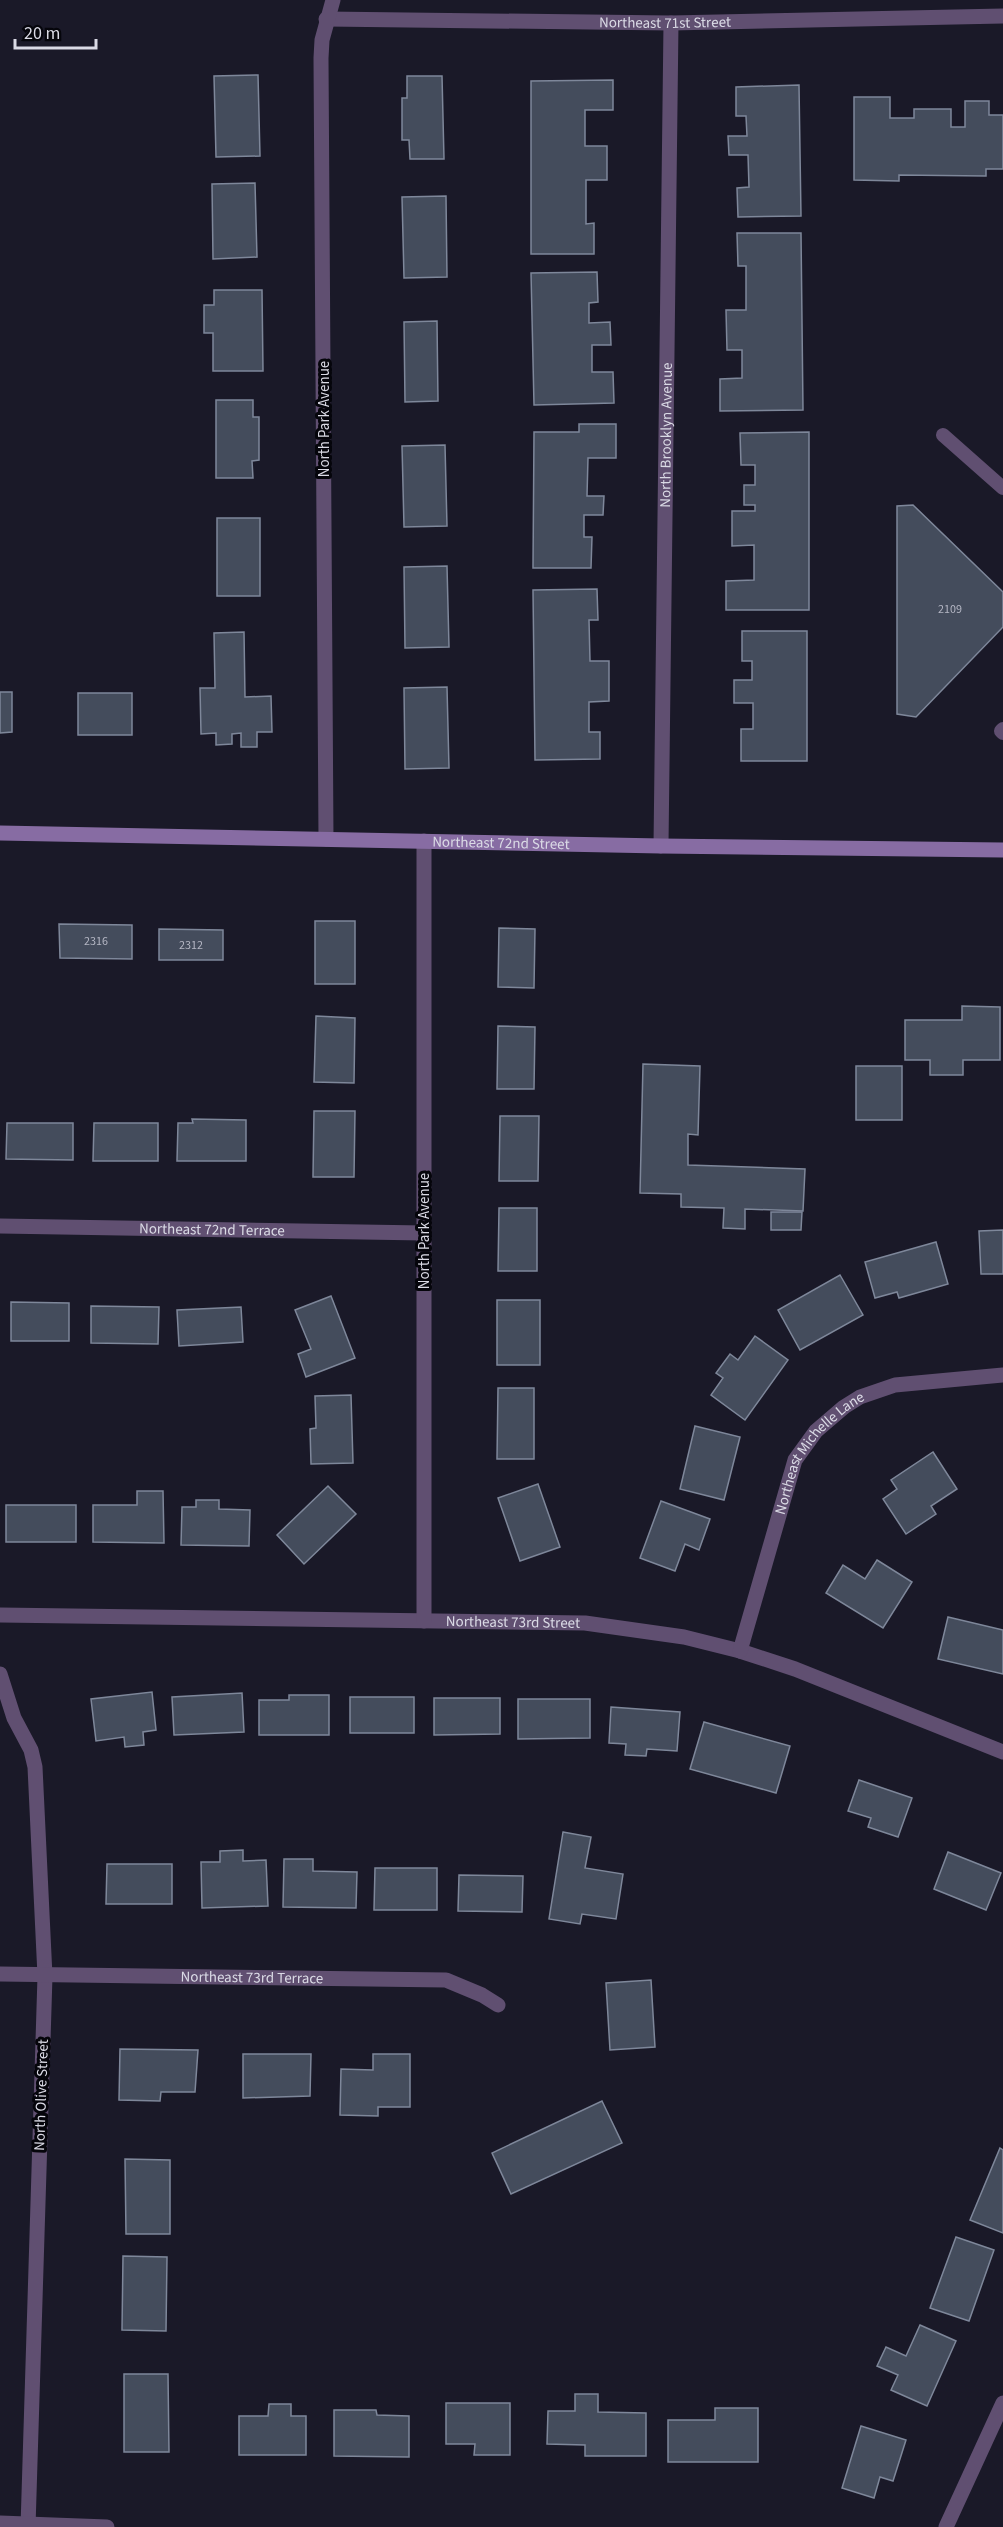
<svg xmlns="http://www.w3.org/2000/svg" width="1003" height="2527" font-family="'Source Sans 3',sans-serif">
<style>
.building{fill:#444c5c;stroke:#7e879a;stroke-width:1.5}
.lines{fill:none;stroke-linecap:round;stroke-linejoin:round}
.service{stroke:#604f71;stroke-width:14}
.minor{stroke:#604f71;stroke-width:15}
.secondary{stroke:#876ca3;stroke-width:15}
.labels{text-anchor:middle;stroke-width:6;stroke-linejoin:round;paint-order:stroke}
.number-label{font-size:12px;fill:#b4b6c3}
.street-label{font-size:15px;fill:#dadae5;stroke:#05050b}
</style>
<rect width="100%" height="100%" fill="#1a1928"/>
<g class="building">
<polygon points="258,75 260,156 216,157 214,76"/>
<polygon points="407,76 442,76 444,159 410,159 409,140 402,140 402,98 407,98"/>
<polygon points="613,80 613,110 585,110 585,146 607,146 607,180 586,180 586,224 594,223 594,254 531,254 531,81"/>
<polygon points="799,85 801,216 738,217 737,188 749,187 748,155 729,155 728,136 747,136 746,116 736,116 736,87"/>
<polygon points="854,97 890,97 890,118 914,118 914,109 951,109 951,127 965,127 965,101 989,101 989,115 1003,115 1003,169 986,169 986,176 899,175 899,181 854,180"/>
<polygon points="255,183 257,257 213,259 212,184"/>
<polygon points="446,196 447,277 404,278 402,197"/>
<polygon points="737,233 801,233 803,410 720,411 720,379 742,378 742,350 727,350 726,310 746,310 746,266 738,266"/>
<polygon points="597,272 598,302 589,303 589,323 610,322 611,345 592,345 592,372 613,372 614,403 534,405 531,273"/>
<polygon points="214,290 262,290 263,371 213,371 213,333 204,333 204,305 214,305"/>
<polygon points="437,321 438,401 405,402 404,322"/>
<polygon points="216,400 253,400 253,417 259,417 259,460 252,461 253,478 216,478"/>
<polygon points="579,424 616,424 616,458 588,458 587,496 604,496 603,515 584,515 584,537 592,537 591,568 533,568 534,432 579,432"/>
<polygon points="809,432 809,610 726,610 726,581 754,580 754,545 732,546 732,511 755,511 755,505 744,505 744,485 755,485 755,465 741,465 740,433"/>
<polygon points="445,445 447,526 404,527 402,446"/>
<polygon points="913,505 1003,592 1003,627 916,717 897,714 897,506"/>
<rect x="217" y="518" width="43" height="78"/>
<polygon points="447,566 449,647 405,648 404,567"/>
<polygon points="597,589 598,620 589,620 590,661 609,661 609,701 589,702 589,732 600,732 600,759 535,760 533,590"/>
<polygon points="742,631 807,631 807,761 741,761 741,729 753,729 753,703 734,703 734,680 752,680 752,661 742,661"/>
<polygon points="244,632 245,697 271,696 272,732 257,732 257,747 241,747 241,733 232,734 232,744 216,745 216,733 201,734 200,688 215,688 214,633"/>
<polygon points="447,687 449,768 405,769 404,688"/>
<polygon points="0,692 12,692 12,732 0,733"/>
<rect x="78" y="693" width="54" height="42"/>
<rect x="315" y="921" width="40" height="63"/>
<polygon points="59,924 132,925 132,959 60,958"/>
<polygon points="499,928 535,929 534,988 498,987"/>
<polygon points="159,929 223,930 223,960 159,960"/>
<polygon points="962,1006 1000,1007 1000,1060 963,1060 963,1075 930,1075 930,1060 905,1060 905,1020 962,1020"/>
<polygon points="316,1016 355,1018 354,1083 314,1082"/>
<polygon points="498,1026 535,1027 534,1089 497,1089"/>
<polygon points="643,1064 700,1066 698,1135 688,1134 688,1165 805,1169 803,1211 745,1209 745,1229 723,1228 724,1208 681,1207 681,1194 640,1193"/>
<rect x="856" y="1066" width="46" height="54"/>
<polygon points="314,1111 355,1111 354,1177 313,1177"/>
<polygon points="500,1116 539,1116 538,1181 499,1181"/>
<polygon points="192,1119 246,1120 246,1161 177,1161 178,1123 193,1123"/>
<polygon points="7,1123 73,1123 73,1160 6,1159"/>
<polygon points="94,1123 158,1123 158,1161 93,1161"/>
<polygon points="499,1208 537,1208 537,1271 498,1271"/>
<polygon points="771,1212 802,1212 801,1230 771,1230"/>
<polygon points="1003,1230 1003,1274 981,1274 979,1231"/>
<polygon points="936,1242 948,1284 899,1298 897,1292 875,1298 865,1262"/>
<polygon points="840,1275 863,1315 800,1350 778,1310"/>
<polygon points="331,1296 355,1358 306,1377 298,1354 311,1349 295,1310"/>
<rect x="497" y="1300" width="43" height="65"/>
<polygon points="11,1302 69,1303 69,1341 11,1341"/>
<polygon points="91,1306 159,1307 158,1344 91,1343"/>
<polygon points="241,1307 243,1342 179,1346 177,1310"/>
<polygon points="755,1336 788,1360 745,1420 711,1395 723,1378 716,1373 730,1354 738,1360"/>
<polygon points="498,1388 534,1388 534,1459 497,1459"/>
<polygon points="351,1395 353,1463 311,1464 310,1429 316,1428 315,1396"/>
<polygon points="695,1426 740,1437 724,1500 680,1489"/>
<polygon points="933,1452 957,1489 931,1506 936,1514 906,1534 883,1499 897,1489 891,1480"/>
<polygon points="538,1484 560,1547 520,1561 498,1498"/>
<polygon points="328,1486 356,1514 304,1564 277,1535"/>
<polygon points="137,1491 163,1491 164,1543 93,1542 93,1505 137,1505"/>
<polygon points="196,1500 219,1500 219,1509 250,1510 249,1546 181,1545 182,1507 196,1507"/>
<polygon points="661,1501 710,1519 699,1550 685,1544 675,1571 640,1558"/>
<rect x="6" y="1505" width="70" height="37"/>
<polygon points="877,1560 912,1582 883,1628 826,1593 843,1565 865,1579"/>
<polygon points="948,1617 1003,1630 1003,1674 938,1659"/>
<polygon points="152,1692 156,1730 143,1732 144,1745 125,1747 124,1737 96,1741 91,1699"/>
<polygon points="242,1693 244,1732 174,1735 172,1697"/>
<polygon points="289,1695 329,1695 329,1735 259,1735 259,1700 289,1700"/>
<rect x="350" y="1697" width="64" height="36"/>
<polygon points="434,1698 500,1698 500,1734 434,1735"/>
<polygon points="518,1699 590,1699 590,1738 518,1739"/>
<polygon points="611,1707 680,1712 677,1751 647,1749 646,1756 625,1755 626,1744 609,1743"/>
<polygon points="704,1722 790,1746 776,1793 690,1769"/>
<polygon points="859,1780 912,1798 898,1837 868,1827 871,1818 848,1811"/>
<polygon points="563,1832 591,1837 585,1868 623,1874 616,1919 582,1914 580,1924 549,1919"/>
<polygon points="243,1850 243,1861 266,1860 268,1906 202,1908 201,1862 220,1862 220,1851"/>
<polygon points="948,1852 1001,1873 986,1910 934,1889"/>
<polygon points="284,1859 313,1859 313,1871 357,1872 356,1908 283,1907"/>
<polygon points="107,1864 172,1864 172,1904 106,1904"/>
<polygon points="375,1868 437,1868 437,1910 374,1910"/>
<polygon points="459,1875 523,1876 522,1912 458,1911"/>
<polygon points="651,1980 655,2047 610,2050 606,1983"/>
<polygon points="120,2049 198,2050 195,2092 161,2092 160,2101 119,2100"/>
<polygon points="243,2054 311,2054 310,2096 243,2098"/>
<polygon points="373,2054 410,2054 410,2107 378,2107 378,2116 340,2115 341,2069 373,2070"/>
<polygon points="602,2101 622,2143 511,2194 492,2153"/>
<polygon points="1000,2148 1003,2150 1003,2233 970,2220"/>
<polygon points="125,2159 170,2160 170,2234 126,2234"/>
<polygon points="956,2237 994,2250 969,2321 930,2308"/>
<polygon points="123,2256 167,2257 166,2331 122,2330"/>
<polygon points="920,2325 956,2341 927,2406 891,2390 898,2375 877,2366 886,2347 906,2356"/>
<polygon points="124,2374 168,2374 169,2452 124,2452"/>
<polygon points="575,2394 598,2394 598,2412 646,2413 646,2456 585,2456 585,2445 547,2444 548,2411 575,2411"/>
<polygon points="446,2403 510,2403 510,2455 474,2455 475,2444 446,2444"/>
<polygon points="269,2404 291,2404 291,2416 306,2416 306,2455 239,2455 239,2416 268,2416"/>
<polygon points="715,2408 758,2408 758,2462 668,2462 668,2420 715,2420"/>
<polygon points="334,2410 376,2410 377,2415 409,2416 409,2457 334,2456"/>
<polygon points="861,2426 906,2440 893,2481 880,2477 874,2498 842,2488"/>
</g>
<g class="lines">
<g class="service">
<polyline points="943,435 1003,488"/>
<polyline points="1003,729 1001,731 1003,733"/>
</g>
<g class="minor">
<path id="s1" d="M326,19L671,23L1003,16"/>
<polyline points="326,839 321,58 322,40 333,0"/>
<path id="s2" d="M661,846L671,23"/>
<path id="s3" d="M0,1226L424,1233"/>
<path id="s4" d="M0,1615L585,1623L684,1637L740,1651L795,1669L1003,1752"/>
<polyline points="424,1621 424,841"/>
<path id="s5" d="M740,1651L795,1460L816,1431L844,1407L860,1397L895,1385L1003,1375"/>
<polyline points="0,1674 14,1718 31,1750 35,1767 45,1976 28,2527"/>
<path id="s6" d="M0,1974L446,1980L482,1995L498,2005"/>
<polyline points="0,2523 107,2527"/>
<polyline points="946,2527 1003,2403"/>
</g>
<path class="secondary" id="s7" d="M0,833L661,846L1003,850"/>
</g>
<g class="labels">
<g class="number-label">
<text x="950" y="613">2109</text>
<text x="96" y="945">2316</text>
<text x="191" y="949">2312</text>
</g>
<g class="street-label">
<text dy="5" stroke="none"><textPath href="#s1" startOffset="339">Northeast 71st Street</textPath></text>
<text transform="translate(324 419) rotate(-90)" y="5">North Park Avenue</text>
<text dy="5" stroke="none"><textPath href="#s2" startOffset="411">North Brooklyn Avenue</textPath></text>
<text dy="5" stroke="none"><textPath href="#s7" startOffset="501">Northeast 72nd Street</textPath></text>
<text dy="5" stroke="none"><textPath href="#s3" startOffset="212">Northeast 72nd Terrace</textPath></text>
<text transform="translate(424 1231) rotate(-90)" y="5">North Park Avenue</text>
<text dy="5" stroke="none"><textPath href="#s5" startOffset="218">Northeast Michelle Lane</textPath></text>
<text dy="5" stroke="none"><textPath href="#s4" startOffset="513">Northeast 73rd Street</textPath></text>
<text dy="5" stroke="none"><textPath href="#s6" startOffset="252">Northeast 73rd Terrace</textPath></text>
<text transform="translate(41 2095) rotate(-88)" y="5">North Olive Street</text>
</g>
</g>
<path d="M15 39v9h81v-9" fill="none" stroke="#dadae5" stroke-width="3"/>
<text x="24" y="39" font-size="18" fill="#dadae5" stroke="#05050b" stroke-width="4.5" paint-order="stroke">20 m</text>
</svg>
